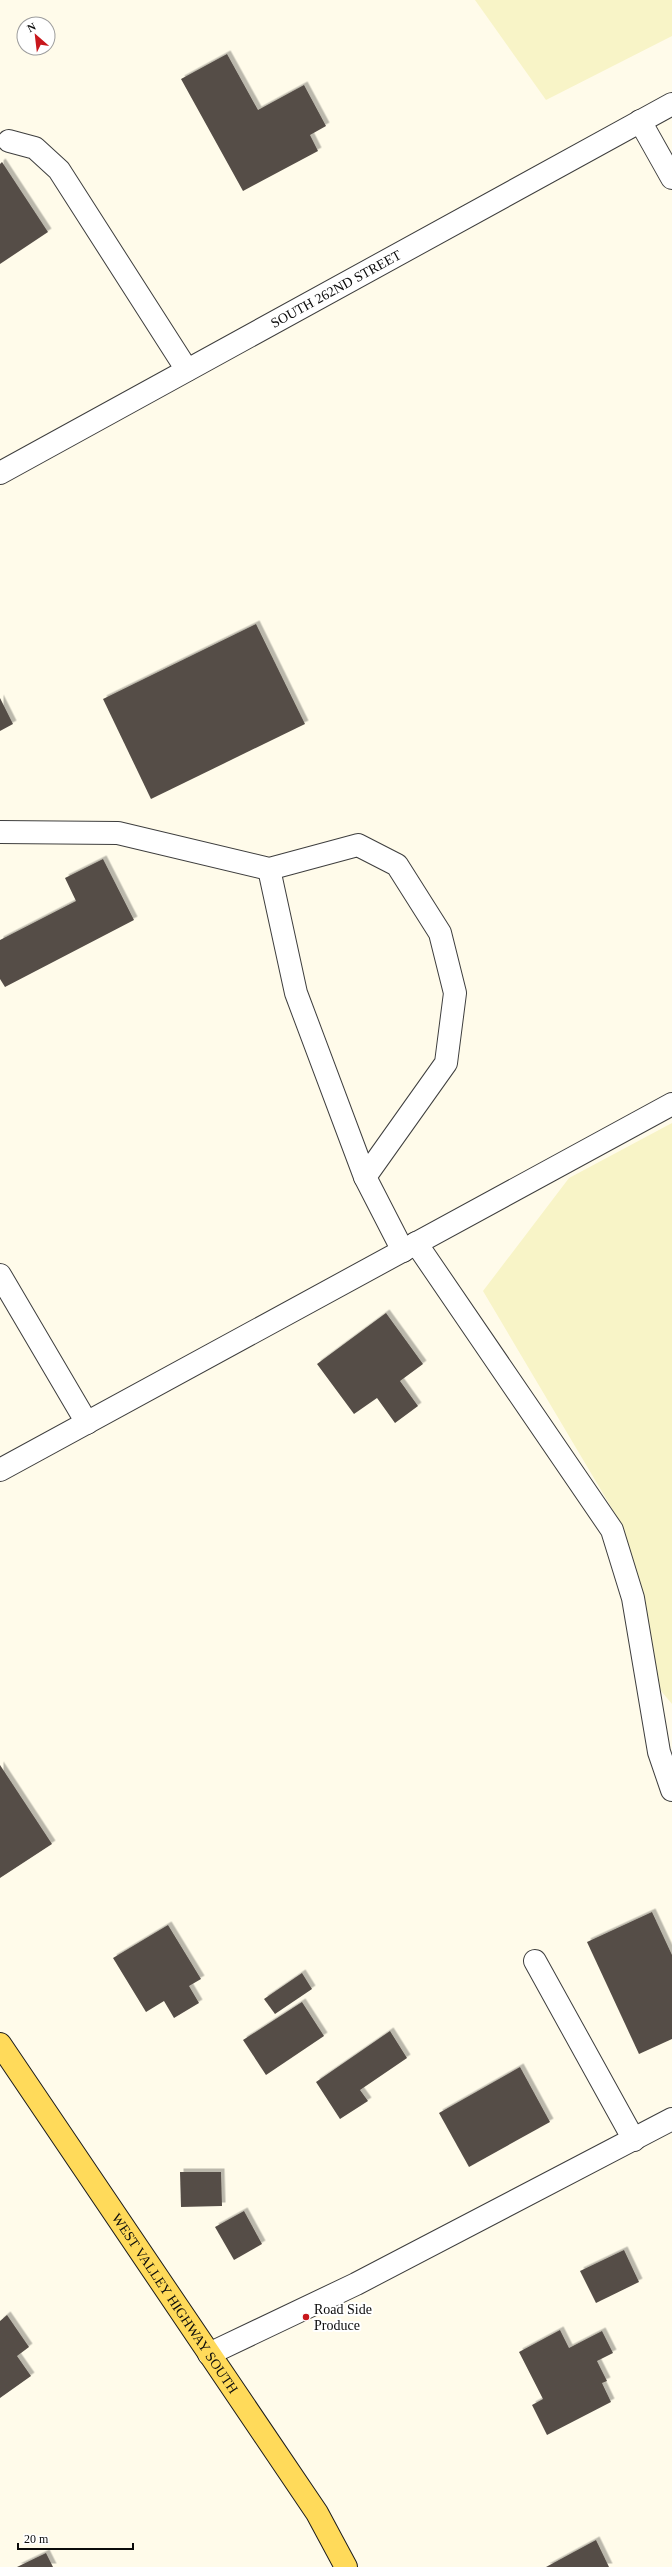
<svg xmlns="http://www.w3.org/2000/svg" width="672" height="2567" font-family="Georgia,serif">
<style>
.farmland{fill:#f8f4c7}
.building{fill:#554d47;filter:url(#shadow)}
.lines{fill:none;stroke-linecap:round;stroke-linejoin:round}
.minor-casing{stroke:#3e3e3e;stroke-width:24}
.major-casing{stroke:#1c1c1c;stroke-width:24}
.minor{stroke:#fff;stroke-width:22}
.major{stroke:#ffda5a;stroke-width:22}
.poi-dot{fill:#c8171c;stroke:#fff;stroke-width:1.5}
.labels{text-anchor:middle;stroke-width:4;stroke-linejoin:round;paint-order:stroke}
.street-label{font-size:14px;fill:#0b0b0b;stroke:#fff}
.poi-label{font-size:14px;fill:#0b0b0b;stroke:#fff;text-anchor:start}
</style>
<defs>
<filter id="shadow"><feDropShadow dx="3.5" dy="-3.5" stdDeviation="0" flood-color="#0004"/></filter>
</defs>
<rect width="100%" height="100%" fill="#fffbea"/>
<g class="farmland">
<polygon points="475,0 672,0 672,36 546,100"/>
<polygon points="672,1123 672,1704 656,1685 620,1522 483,1291 569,1178"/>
</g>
<g class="building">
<polygon points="227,54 258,110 304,85 326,126 310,135 318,151 243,191 181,79"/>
<polygon points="2,162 48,232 0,264 0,164"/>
<polygon points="256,624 305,724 151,799 103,699"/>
<polygon points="0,698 13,724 0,731"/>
<polygon points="103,859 134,920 5,987 0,979 0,940 76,901 65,878"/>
<polygon points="386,1313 423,1364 400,1381 418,1406 395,1423 377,1398 354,1414 317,1364"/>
<polygon points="0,1765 52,1844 0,1878"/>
<polygon points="652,1912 672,1955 672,2039 639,2054 587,1942"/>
<polygon points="168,1925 201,1979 189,1986 199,2003 174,2018 164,2001 146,2012 113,1958"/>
<polygon points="302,1973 312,1989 275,2014 264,1999"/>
<polygon points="302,2002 324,2036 266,2075 243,2040"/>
<polygon points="390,2031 407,2058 360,2090 368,2101 340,2119 316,2082"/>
<polygon points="520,2067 550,2122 469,2167 439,2113"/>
<polygon points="180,2172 221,2172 222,2206 181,2207"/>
<polygon points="244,2211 262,2244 234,2260 215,2227"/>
<polygon points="624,2250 639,2282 596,2303 580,2271"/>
<polygon points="7,2315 29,2347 17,2356 31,2376 0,2398 0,2321"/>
<polygon points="560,2330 569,2348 602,2331 613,2353 597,2361 607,2381 602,2383 611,2402 547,2435 532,2405 543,2399 519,2352"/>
<polygon points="596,2540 609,2567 546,2567"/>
<polygon points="46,2553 53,2567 17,2567"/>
</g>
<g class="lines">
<g class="minor-casing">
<g id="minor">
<polyline points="640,121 672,178"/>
<polyline points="9,141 35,148 59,170 187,370"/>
<path id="s1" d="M0,473L672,104"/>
<polyline points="0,832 118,833 269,869 358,845 397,865 440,933 455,993 446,1063 365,1177"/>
<polyline points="269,869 296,993 365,1177 403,1251"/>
<polyline points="416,1243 612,1530 633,1598 659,1752 672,1790"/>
<polyline points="0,1275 87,1423"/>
<polyline points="0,1470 672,1104"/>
<polyline points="535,1961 634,2140"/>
<polyline points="209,2354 356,2284 672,2119"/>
</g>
</g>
<g class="major-casing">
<g id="major">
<path id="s2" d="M0,2044L317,2513L346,2567"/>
</g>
</g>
<use href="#minor" class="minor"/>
<use href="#major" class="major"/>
</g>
<circle class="poi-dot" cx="306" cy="2317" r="4"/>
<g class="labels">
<g class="street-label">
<text dy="5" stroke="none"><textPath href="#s1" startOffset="383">SOUTH 262ND STREET</textPath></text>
<text dy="5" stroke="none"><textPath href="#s2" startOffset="313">WEST VALLEY HIGHWAY SOUTH</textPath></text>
</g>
<g class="poi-label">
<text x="314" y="2314">Road Side<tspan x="314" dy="16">Produce</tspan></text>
</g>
</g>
<g transform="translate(36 36) rotate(332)"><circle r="19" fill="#ffffff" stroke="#9d9d9d"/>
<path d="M0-3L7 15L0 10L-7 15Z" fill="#c8171c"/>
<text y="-6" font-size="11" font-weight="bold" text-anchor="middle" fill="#0b0b0b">N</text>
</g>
<path d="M18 2543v6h115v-6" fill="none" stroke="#0b0b0b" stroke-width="2"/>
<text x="24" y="2543" font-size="12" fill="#0b0b0b" stroke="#ffffff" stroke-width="3" paint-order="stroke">20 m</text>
</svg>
